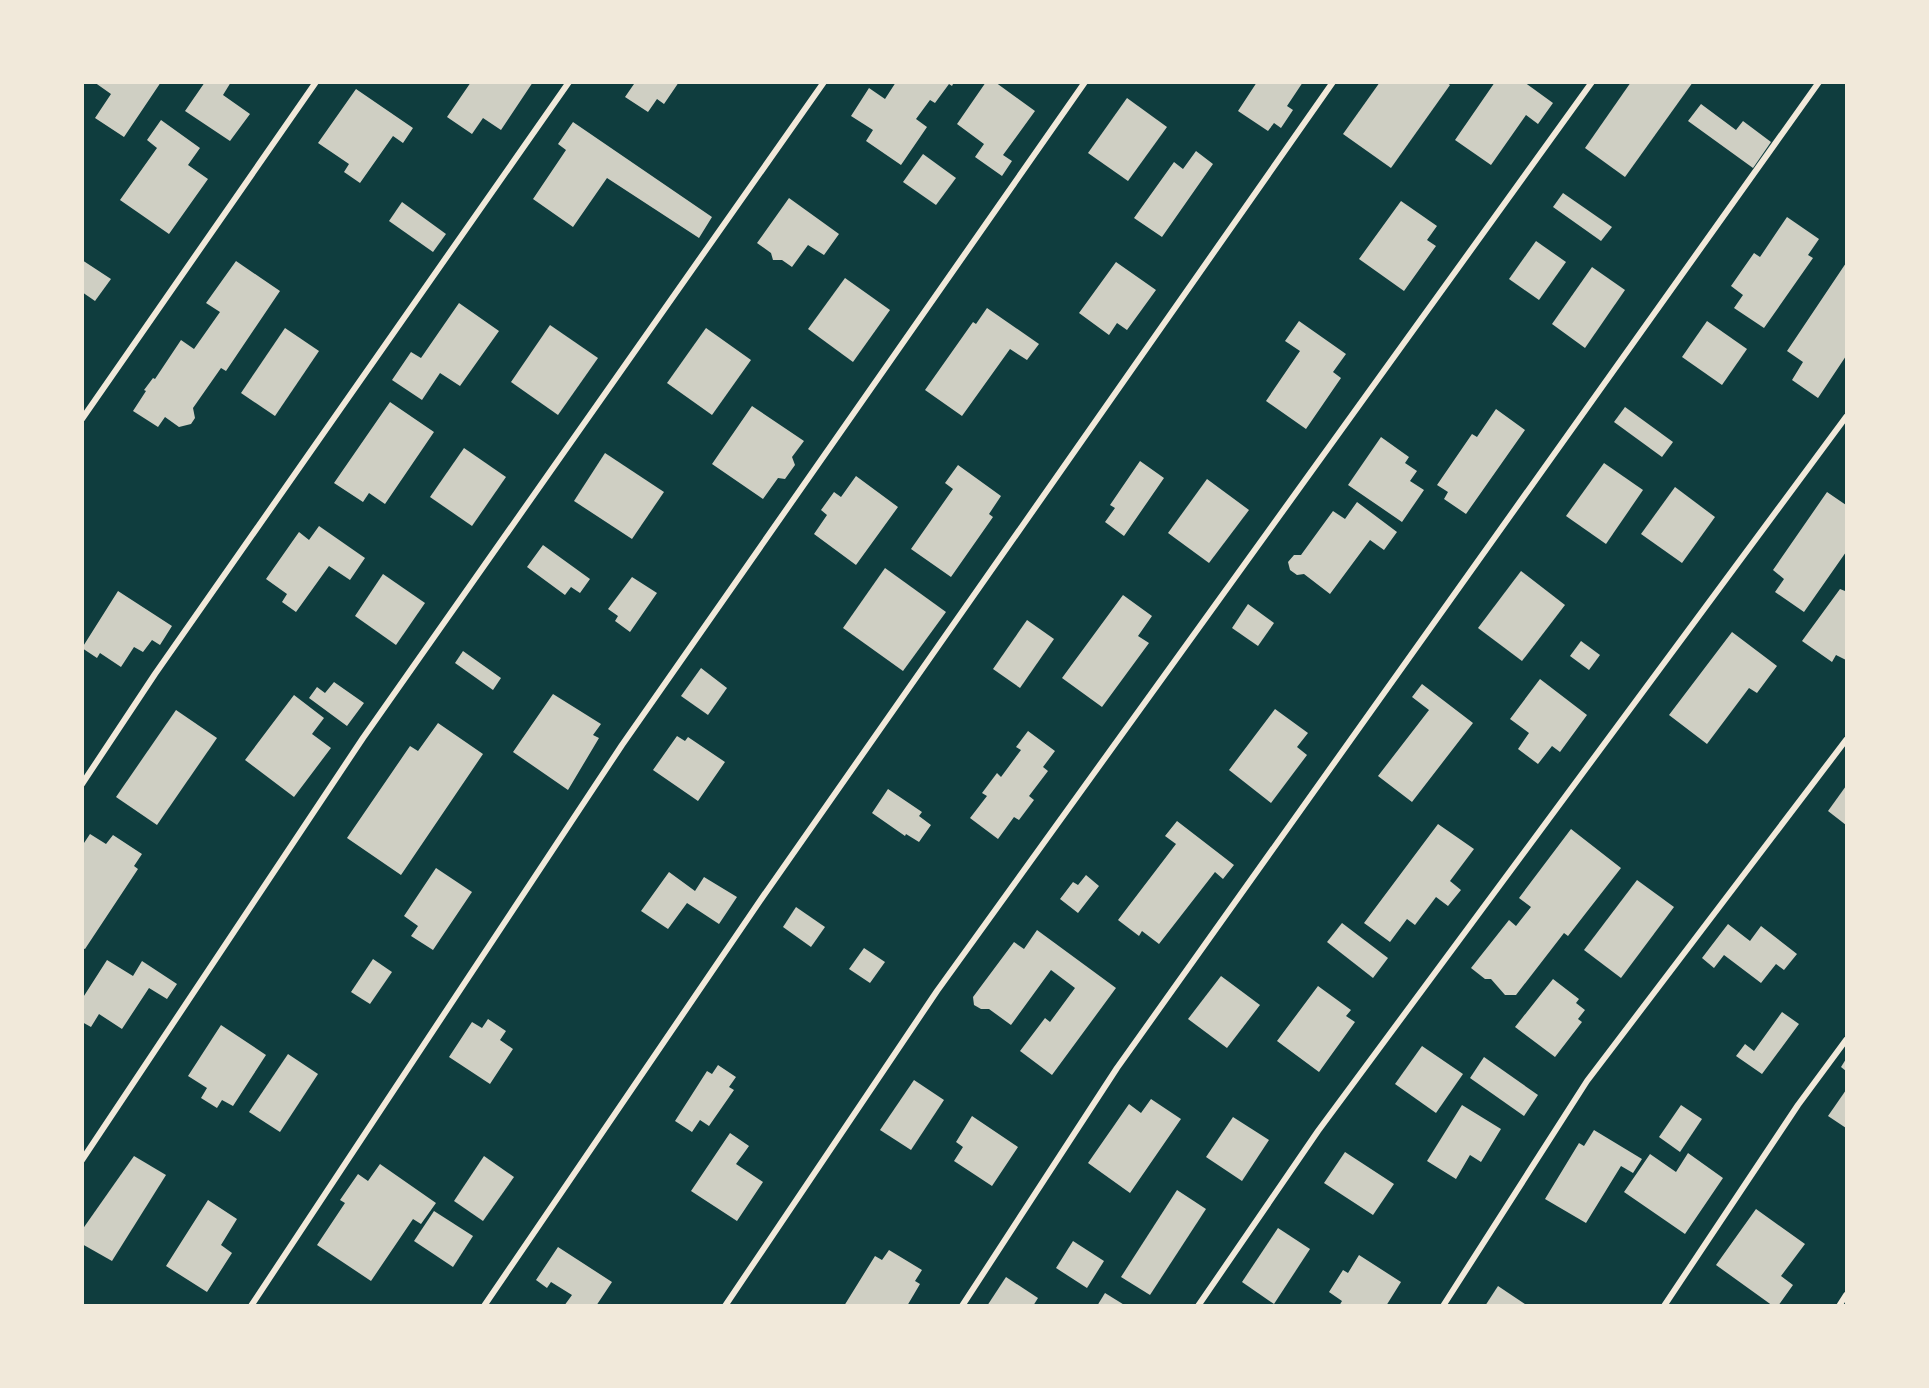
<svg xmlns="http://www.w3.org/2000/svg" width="1929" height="1388" font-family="'PT Sans Narrow',sans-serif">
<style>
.building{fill:#cfcfc3}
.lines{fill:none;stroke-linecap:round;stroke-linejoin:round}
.minor{stroke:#f1e9da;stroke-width:6}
</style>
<rect width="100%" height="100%" fill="#0f3d3e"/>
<g class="building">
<polygon points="94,82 161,82 124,137 95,118 111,94"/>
<polygon points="205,82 231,82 223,95 250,114 230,141 185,111"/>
<polygon points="471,82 533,82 501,130 483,118 472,134 447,117"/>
<polygon points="631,82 679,82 664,104 657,99 648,112 625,97 634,84"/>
<polygon points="896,82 954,82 952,86 949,84 935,103 930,100 916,119 927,127 901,165 866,141 873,130 851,116 869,88 885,99"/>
<polygon points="986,82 995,82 1035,111 1003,155 1012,161 1002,176 975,157 984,144 957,124"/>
<polygon points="1257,82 1303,82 1287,106 1293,110 1281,128 1274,123 1268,131 1238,111"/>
<polygon points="1380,82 1446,82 1450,85 1391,168 1343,134"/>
<polygon points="1495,82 1524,82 1553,103 1538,124 1526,115 1491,165 1455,140"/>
<polygon points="1631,82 1693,82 1625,177 1585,148"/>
<polygon points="356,89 413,128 403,143 393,136 360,183 344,172 349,164 318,143"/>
<polygon points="1127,98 1167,127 1128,181 1088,153"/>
<polygon points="1701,104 1736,130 1743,121 1771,142 1753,168 1688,121"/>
<polygon points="161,120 200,148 188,165 208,179 169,234 120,200 157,148 147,140"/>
<polygon points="573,122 712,217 699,238 607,178 573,227 533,199 566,150 558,144"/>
<polygon points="1196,151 1213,164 1162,237 1134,218 1174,162 1183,169"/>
<polygon points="923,154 956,178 936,205 903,182"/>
<polygon points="1563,193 1612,227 1601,241 1553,207"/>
<polygon points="789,198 839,234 824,255 808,245 792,267 782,260 773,260 771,253 757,243"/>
<polygon points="1401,201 1437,226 1427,240 1436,246 1404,291 1359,259"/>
<polygon points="402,202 446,234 433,252 389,221"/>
<polygon points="1787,217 1819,239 1808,255 1813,258 1764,328 1734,308 1743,295 1731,286 1754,253 1760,257"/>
<polygon points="1536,241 1566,262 1539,300 1509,279"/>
<polygon points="82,260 111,279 95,301 82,292"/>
<polygon points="236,261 280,291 226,371 221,368 193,408 195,418 191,424 179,427 165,417 158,427 133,411 146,391 144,390 153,378 155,379 181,340 194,349 220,312 206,303"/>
<polygon points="1116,262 1156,290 1127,330 1117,323 1109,335 1079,313"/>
<polygon points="1846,263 1846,356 1818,398 1792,380 1803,362 1787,351"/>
<polygon points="1592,267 1625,290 1585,348 1552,324"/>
<polygon points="845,278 890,310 853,362 808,329"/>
<polygon points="459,303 499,331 460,386 440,373 422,400 392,380 411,352 421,358"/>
<polygon points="987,308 1039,344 1027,360 1010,349 962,416 925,390 973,322 976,324"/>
<polygon points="1299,321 1346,354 1333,372 1341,378 1306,429 1266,401 1300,351 1285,341"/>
<polygon points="1707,321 1747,349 1722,385 1682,357"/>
<polygon points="550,325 598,358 558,415 511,382"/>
<polygon points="285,328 319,351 275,416 241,393"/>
<polygon points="706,328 751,360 712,415 667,383"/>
<polygon points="390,402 434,432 385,504 369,493 363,502 334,483"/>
<polygon points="752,406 804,441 792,457 795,465 785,479 778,478 763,499 712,464"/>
<polygon points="1625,407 1673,442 1662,457 1614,422"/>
<polygon points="1496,409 1525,430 1466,514 1444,499 1448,492 1437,485 1472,434 1477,437"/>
<polygon points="1381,437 1409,457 1405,463 1417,471 1410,481 1424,490 1402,522 1348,485"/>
<polygon points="464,448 506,477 472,526 430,497"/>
<polygon points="605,453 664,492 632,539 574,501"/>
<polygon points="1140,461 1164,478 1124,536 1105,522 1115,508 1110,505"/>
<polygon points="1604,463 1643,490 1606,544 1566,516"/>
<polygon points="958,465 1001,496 989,514 993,517 951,577 911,549 953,489 945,483"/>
<polygon points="856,476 898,507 856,565 814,534 827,515 821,510 834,492 841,497"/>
<polygon points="1207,479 1249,510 1209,563 1168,533"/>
<polygon points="1675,487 1715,517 1682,563 1641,534"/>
<polygon points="1827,492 1846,505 1846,552 1804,612 1775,592 1784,579 1773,570"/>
<polygon points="1357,502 1397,532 1384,550 1370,540 1330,594 1304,574 1297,575 1290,570 1288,562 1294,555 1301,555 1333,511 1345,519"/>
<polygon points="319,526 365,558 350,580 329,566 296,612 282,602 287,594 266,579 299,532 309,540"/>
<polygon points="543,545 590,579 580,593 571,587 565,595 527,567"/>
<polygon points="885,568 946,612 903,671 843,628"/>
<polygon points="1521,571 1565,605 1522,661 1478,628"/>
<polygon points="383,574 425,603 396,645 355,616"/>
<polygon points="632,577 657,593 630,632 615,621 618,616 608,609"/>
<polygon points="1840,589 1845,591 1846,589 1846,660 1836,655 1832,662 1802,641"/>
<polygon points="118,591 172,626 160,645 152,640 143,652 134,647 121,667 100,653 97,658 82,648"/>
<polygon points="1123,595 1152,616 1138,636 1149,643 1102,707 1062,678"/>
<polygon points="1248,604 1274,623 1258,646 1232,628"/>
<polygon points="1027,620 1054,639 1020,688 993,669"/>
<polygon points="1732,632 1777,666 1757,693 1749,688 1707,744 1669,715"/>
<polygon points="1581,641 1600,655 1589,670 1570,656"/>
<polygon points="463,651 501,678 493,690 455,663"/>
<polygon points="701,668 727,688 708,715 681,696"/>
<polygon points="1540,679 1587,715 1560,752 1552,746 1538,764 1518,749 1529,733 1510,719"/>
<polygon points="334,682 364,703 347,726 309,698 317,687 325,693"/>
<polygon points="1422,684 1473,723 1412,802 1378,776 1429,710 1412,697"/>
<polygon points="553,694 601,724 593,735 599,738 568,790 513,752"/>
<polygon points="294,695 324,718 312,734 331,748 294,797 245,760"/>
<polygon points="1275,709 1308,733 1297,747 1307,755 1271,803 1229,770"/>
<polygon points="176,710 217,738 157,825 116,797"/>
<polygon points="438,723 483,754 401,875 347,838 410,746 418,751"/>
<polygon points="1028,731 1055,751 1043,767 1048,771 1029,796 1034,800 1019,820 1014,817 998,839 970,818 987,796 982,793 997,773 1001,777 1021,750 1016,747"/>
<polygon points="677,736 685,741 688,737 725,762 698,801 653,770"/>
<polygon points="1846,786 1846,825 1828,811"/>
<polygon points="888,789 922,812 919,816 931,825 919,842 906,834 905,836 872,813"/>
<polygon points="1177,821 1234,865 1223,879 1215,872 1159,944 1142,931 1139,936 1118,920 1176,844 1165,836"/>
<polygon points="1438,824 1474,849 1450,881 1461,890 1448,906 1436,897 1415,925 1407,919 1390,942 1364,923"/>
<polygon points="1571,829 1621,868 1568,936 1564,933 1516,995 1505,995 1491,979 1485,979 1471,968 1509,920 1516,926 1531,907 1519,898"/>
<polygon points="90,834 106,844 113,835 142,854 134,866 138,869 85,949 82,948 82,846"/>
<polygon points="436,868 472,892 433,950 411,936 418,926 404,916"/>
<polygon points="669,872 695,891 704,877 737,897 719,924 687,903 668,929 641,911"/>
<polygon points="1086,875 1099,886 1078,913 1060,899 1073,882 1078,885"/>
<polygon points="1637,880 1674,907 1621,978 1584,950"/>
<polygon points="796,907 825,927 811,947 783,927"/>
<polygon points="1342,923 1388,958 1373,978 1327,942"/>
<polygon points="1728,924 1750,941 1761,926 1797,954 1784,970 1776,964 1761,983 1724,955 1714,968 1702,958"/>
<polygon points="1037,930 1116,988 1052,1075 1020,1051 1045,1018 1050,1022 1075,988 1051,970 1011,1025 989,1009 981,1009 974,1005 973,997 1014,942 1024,949"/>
<polygon points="864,948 885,962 870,983 849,969"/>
<polygon points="373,959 392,972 370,1004 351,992"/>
<polygon points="107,960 133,976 142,961 177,984 167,999 149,988 122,1029 99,1014 91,1027 82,1022 82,999"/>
<polygon points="1221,976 1260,1005 1227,1048 1188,1019"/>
<polygon points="1553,979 1579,999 1576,1003 1585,1010 1578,1019 1582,1022 1555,1057 1515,1027"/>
<polygon points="1318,986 1351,1010 1346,1016 1355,1022 1319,1072 1277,1041"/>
<polygon points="1782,1012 1799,1024 1762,1074 1736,1056 1745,1044 1754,1051"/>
<polygon points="488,1019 506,1031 500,1040 513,1049 490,1084 449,1057 472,1022 482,1028"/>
<polygon points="221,1025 266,1055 233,1106 222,1100 217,1108 201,1098 207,1088 188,1076"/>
<polygon points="1422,1046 1463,1074 1436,1113 1395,1084"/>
<polygon points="288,1054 318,1074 280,1132 249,1112"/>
<polygon points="1484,1057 1538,1095 1524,1116 1470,1078"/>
<polygon points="1846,1059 1846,1071 1841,1067"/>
<polygon points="718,1065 736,1077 729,1087 734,1090 709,1126 700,1120 692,1132 675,1121 707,1071 712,1074"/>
<polygon points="914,1080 944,1100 911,1150 880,1130"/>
<polygon points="1846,1090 1846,1128 1828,1116"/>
<polygon points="1151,1099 1181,1119 1130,1193 1088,1163 1129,1104 1141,1113"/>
<polygon points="1462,1105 1501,1129 1481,1162 1470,1155 1456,1179 1427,1161"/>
<polygon points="1681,1105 1702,1119 1680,1152 1659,1137"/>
<polygon points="972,1116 1018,1147 992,1186 954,1161 963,1147 956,1142"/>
<polygon points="1233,1117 1269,1140 1242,1181 1206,1157"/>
<polygon points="1594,1130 1642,1159 1633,1173 1621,1166 1586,1223 1545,1199 1579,1143 1584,1146"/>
<polygon points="730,1133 749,1146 736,1164 763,1182 737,1221 691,1191"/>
<polygon points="1345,1152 1394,1184 1373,1215 1324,1183"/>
<polygon points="1688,1153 1723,1178 1685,1234 1624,1192 1650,1154 1676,1172"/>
<polygon points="134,1156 166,1175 112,1261 82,1244 82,1230"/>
<polygon points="484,1156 514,1177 483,1221 454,1201"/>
<polygon points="380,1164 436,1203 421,1224 413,1219 371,1281 317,1245 345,1203 340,1200 358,1174 368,1181"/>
<polygon points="1177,1190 1206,1209 1150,1295 1121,1277"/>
<polygon points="208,1200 237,1219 221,1245 232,1253 207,1292 166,1266"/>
<polygon points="1756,1209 1805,1244 1781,1276 1793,1285 1778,1306 1773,1306 1716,1265"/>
<polygon points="434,1211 473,1236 453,1267 414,1241"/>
<polygon points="1278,1228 1310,1249 1274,1304 1242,1282"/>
<polygon points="1073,1241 1104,1261 1087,1288 1056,1268"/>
<polygon points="558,1247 612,1282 596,1306 564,1306 572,1295 551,1282 547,1288 536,1280"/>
<polygon points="889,1250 922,1270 915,1281 920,1284 907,1306 844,1306 875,1256 882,1260"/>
<polygon points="1359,1255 1401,1282 1386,1306 1339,1306 1342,1301 1329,1292 1343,1270 1348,1273"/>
<polygon points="1006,1277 1038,1298 1033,1306 987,1306"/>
<polygon points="1498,1286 1528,1306 1485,1306"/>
<polygon points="1105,1293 1126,1306 1097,1306"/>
</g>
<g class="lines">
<g class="minor">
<polyline points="82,419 316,82"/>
<polyline points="82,784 155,674 569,82"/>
<polyline points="82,1160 363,738 824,82"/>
<polyline points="251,1306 622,745 1085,82"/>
<polyline points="484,1306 764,895 1333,82"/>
<polyline points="725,1306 937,991 1592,82"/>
<polyline points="962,1306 1117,1068 1819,82"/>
<polyline points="1198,1306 1318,1131 1846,417"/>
<polyline points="1443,1306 1587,1081 1846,740"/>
<polyline points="1664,1306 1798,1105 1846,1040"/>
<polyline points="1839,1306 1846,1295"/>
</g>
</g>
<rect width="1929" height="1388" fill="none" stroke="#f1e9da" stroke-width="168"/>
</svg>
